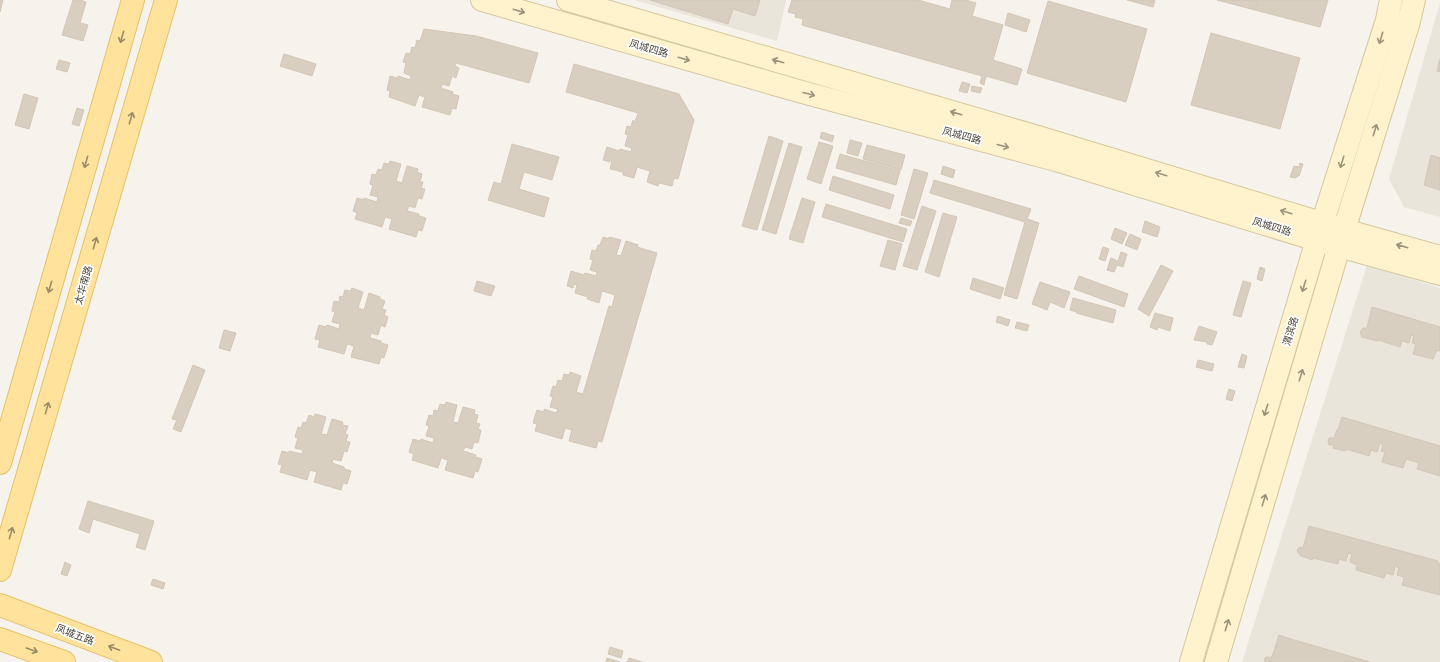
<svg xmlns="http://www.w3.org/2000/svg" width="1440" height="662" font-family="Overpass,'Noto Sans SC',sans-serif">
<style>
.residential{fill:#eae5da}
.building{fill:#d8cfc1;stroke:#d3c7b4}
.lines{fill:none;stroke-linecap:round;stroke-linejoin:round}
.secondary-casing{stroke:#d6c79b;stroke-width:24}
.primary-casing{stroke:#e6c16a;stroke-width:24}
.secondary{stroke:#fff3cd;stroke-width:22}
.primary{stroke:#ffe39c;stroke-width:22}
.oneway{stroke:#9c937c}
.oneway2{stroke:#9c8c66}
.labels{text-anchor:middle;stroke-width:3.5;stroke-linejoin:round;paint-order:stroke}
.street-label{font-size:10px;fill:#4b4439;stroke:#fff}
</style>
<rect width="100%" height="100%" fill="#f6f3ec"/>
<g class="residential">
<polygon points="634,0 786,0 777,41"/>
<polygon points="1440,3 1440,217 1404,207 1389,179"/>
<polygon points="1367,265 1440,288 1440,662 1242,662"/>
</g>
<g class="building">
<polygon points="0,0 3,0 0,12"/>
<polygon points="73,0 81,0 86,2 80,23 88,25 83,41 62,35"/>
<polygon points="650,0 760,0 755,16 733,9 728,24"/>
<polygon points="792,0 918,0 950,9 952,0 966,0 976,3 972,16 1003,25 993,60 1022,69 1017,85 986,76 984,85 980,83 982,76 802,25 803,19 795,17 796,14 788,12"/>
<polygon points="1127,0 1155,0 1153,7"/>
<polygon points="1217,0 1258,0 1255,10"/>
<polygon points="1258,0 1328,0 1320,27 1255,10"/>
<polygon points="1048,1 1147,29 1126,102 1027,73"/>
<polygon points="1008,13 1030,20 1026,32 1005,25"/>
<polygon points="424,29 476,36 538,53 529,83 456,63 455,66 459,68 456,78 452,76 449,86 442,84 441,88 453,92 452,94 459,96 456,109 452,108 450,115 422,107 425,97 419,95 415,106 389,97 390,91 387,90 390,76 397,78 398,76 410,80 411,76 404,73 406,63 403,62 406,53 410,54 412,47 415,48 417,40 420,41"/>
<polygon points="1211,33 1300,58 1280,129 1191,105"/>
<polygon points="284,54 316,64 312,76 280,66"/>
<polygon points="1440,59 1440,72 1437,71"/>
<polygon points="59,60 70,63 67,72 56,69"/>
<polygon points="574,64 679,94 694,120 678,179 674,178 672,186 659,183 658,186 647,182 650,171 637,167 634,178 623,175 623,172 610,169 612,161 610,160 610,162 603,160 607,147 619,151 620,149 631,152 632,148 625,146 628,135 625,134 627,126 631,127 633,120 635,122 638,113 566,92"/>
<polygon points="962,82 970,84 967,93 959,91"/>
<polygon points="972,86 982,88 980,93 971,91"/>
<polygon points="24,94 38,98 29,129 15,125"/>
<polygon points="77,108 84,110 79,126 72,124"/>
<polygon points="822,132 834,136 832,142 820,138"/>
<polygon points="769,136 783,141 757,230 742,226"/>
<polygon points="850,140 862,143 858,156 847,153"/>
<polygon points="819,142 833,146 821,184 807,179"/>
<polygon points="789,143 802,147 776,234 762,230"/>
<polygon points="512,144 559,157 552,180 524,172 519,189 549,198 544,217 488,200 494,182 501,184"/>
<polygon points="867,145 905,155 901,170 863,159"/>
<polygon points="840,154 900,171 896,185 836,168"/>
<polygon points="1431,155 1440,158 1440,190 1424,185"/>
<polygon points="390,161 401,164 396,181 402,183 407,166 418,169 417,172 422,174 420,182 423,182 421,188 425,189 422,199 418,198 415,208 409,206 407,211 419,214 419,216 426,218 422,231 418,230 416,237 389,229 392,219 385,217 382,227 355,219 357,213 353,211 357,198 364,200 364,198 377,202 378,197 370,195 373,185 370,184 372,174 376,175 378,169 382,170 384,163 389,164"/>
<polygon points="1300,163 1303,164 1299,176 1297,176 1296,178 1290,177 1294,166 1299,167"/>
<polygon points="943,166 955,170 953,178 941,174"/>
<polygon points="914,169 928,173 914,219 901,215"/>
<polygon points="833,176 894,195 890,209 829,190"/>
<polygon points="934,180 1031,209 1027,219 1039,223 1017,299 1004,295 1025,222 930,193"/>
<polygon points="802,198 815,202 803,243 789,239"/>
<polygon points="826,204 907,229 903,242 822,217"/>
<polygon points="922,206 936,211 917,270 903,266"/>
<polygon points="943,213 957,217 939,277 925,272"/>
<polygon points="901,218 912,221 910,226 899,223"/>
<polygon points="1145,221 1160,227 1157,237 1142,232"/>
<polygon points="1115,228 1127,233 1122,244 1111,239"/>
<polygon points="1130,234 1141,239 1137,250 1125,245"/>
<polygon points="603,237 609,239 609,237 621,240 616,255 621,256 626,241 638,245 637,247 657,253 602,442 598,441 596,448 569,441 572,430 565,428 562,439 535,431 537,424 533,423 537,410 544,412 544,409 556,413 558,409 550,407 553,397 550,396 553,386 556,387 558,380 562,381 564,374 569,375 570,372 581,376 576,392 583,394 609,306 612,307 615,295 602,291 599,303 587,299 588,297 575,293 577,285 574,284 573,288 567,286 571,271 584,275 585,273 596,276 597,272 590,270 593,260 590,259 592,250 596,251 598,245 600,245"/>
<polygon points="888,240 902,244 895,270 880,266"/>
<polygon points="1103,247 1109,249 1105,261 1099,259"/>
<polygon points="1121,252 1127,254 1123,267 1117,265 1114,272 1107,270 1111,258 1118,261"/>
<polygon points="1161,265 1173,271 1149,316 1138,309"/>
<polygon points="1260,267 1265,269 1262,281 1257,279"/>
<polygon points="1079,276 1128,294 1124,307 1074,289"/>
<polygon points="973,278 1004,288 1000,299 970,289"/>
<polygon points="477,281 495,286 491,296 474,291"/>
<polygon points="1243,281 1251,283 1241,317 1233,315"/>
<polygon points="1040,282 1070,292 1064,308 1050,302 1047,310 1032,304"/>
<polygon points="352,288 363,292 358,308 364,310 369,293 380,297 380,299 385,301 382,309 386,310 384,315 388,317 385,327 381,325 378,335 371,333 370,338 381,341 381,343 388,345 384,358 381,357 379,364 351,357 354,346 347,344 344,354 318,347 320,340 315,339 319,325 326,327 327,325 339,329 340,324 332,322 335,312 332,311 334,301 339,302 340,296 343,297 345,290 351,291"/>
<polygon points="1073,298 1116,310 1113,323 1076,313 1077,312 1070,310"/>
<polygon points="1372,307 1440,327 1440,351 1437,350 1433,359 1413,354 1416,344 1412,343 1414,336 1411,335 1409,343 1402,341 1400,347 1378,340 1377,341 1362,337 1360,332 1363,328 1367,328"/>
<polygon points="1155,313 1173,318 1170,331 1158,327 1157,330 1150,327"/>
<polygon points="998,316 1010,320 1008,326 996,322"/>
<polygon points="1017,322 1029,325 1027,331 1015,328"/>
<polygon points="1199,326 1217,332 1212,345 1207,344 1207,342 1194,340"/>
<polygon points="224,330 236,333 230,351 219,348"/>
<polygon points="1242,354 1247,356 1244,368 1238,367"/>
<polygon points="1198,360 1214,364 1212,371 1196,367"/>
<polygon points="193,365 205,370 181,432 173,429 177,420 172,419"/>
<polygon points="1229,389 1235,391 1232,401 1226,399"/>
<polygon points="446,402 457,405 453,422 458,423 463,407 475,410 474,414 478,415 476,423 480,424 478,429 481,430 478,443 474,442 472,449 465,447 463,451 476,455 475,457 482,459 478,472 475,471 473,478 445,470 448,460 441,458 438,468 412,460 414,454 409,452 413,439 420,441 421,439 433,443 434,438 426,436 429,426 426,425 429,415 433,416 434,410 438,411 440,404 445,405"/>
<polygon points="315,414 326,417 321,434 327,435 332,419 343,422 342,425 348,426 345,434 348,435 346,441 350,442 347,452 344,451 341,461 333,459 332,463 344,467 344,469 351,471 347,484 343,483 341,490 314,482 317,472 310,470 307,480 280,472 282,465 278,464 282,451 289,453 289,451 302,454 303,450 295,448 298,438 295,437 298,427 301,428 303,422 306,423 309,415 314,417"/>
<polygon points="1342,417 1440,446 1440,476 1417,469 1419,463 1406,459 1403,468 1382,462 1385,452 1381,451 1383,445 1380,443 1377,452 1371,450 1369,456 1346,449 1346,451 1333,448 1334,445 1329,445 1328,442 1329,438 1334,438 1337,430 1338,430"/>
<polygon points="88,501 154,521 145,550 136,547 140,534 93,519 89,533 79,529"/>
<polygon points="1309,526 1438,561 1438,563 1440,564 1440,595 1402,585 1404,577 1397,575 1399,568 1395,566 1393,575 1386,573 1384,578 1356,570 1357,565 1350,562 1352,554 1348,553 1346,561 1339,559 1338,564 1313,558 1312,560 1301,556 1297,551 1298,549 1300,547 1303,548"/>
<polygon points="65,562 71,565 67,576 61,574"/>
<polygon points="153,579 165,583 163,589 151,585"/>
<polygon points="1279,635 1284,637 1370,662 1266,662 1264,660 1266,657 1272,657"/>
<polygon points="610,647 623,651 621,658 608,654"/>
<polygon points="607,658 620,662 606,662"/>
<polygon points="629,658 642,662 627,662"/>
</g>
<g class="lines">
<g class="secondary-casing">
<g id="secondary">
<polyline points="482,0 802,92 1056,160 1317,240 1440,274"/>
<polyline points="568,0 1038,137 1344,230 1440,257"/>
<polyline points="1191,662 1317,240 1387,20 1391,0"/>
<polyline points="1216,662 1344,230 1408,25 1414,0"/>
</g>
</g>
<g class="primary-casing">
<g id="primary">
<polyline points="0,463 133,0"/>
<polyline points="0,570 166,0"/>
<polyline points="0,605 151,662"/>
<polyline points="0,639 64,662"/>
</g>
</g>
<use href="#secondary" class="secondary"/>
<use href="#primary" class="primary"/>
</g>
<defs><path id="oneway-shaft" d="M-6 0H5M1.5-3L5.5 0L1.5 3" fill="none" stroke-width="1.6" stroke-linecap="round" stroke-linejoin="round"/></defs>
<g class="oneway">
<use href="#oneway-shaft" transform="translate(519 11) rotate(16)"/>
<use href="#oneway-shaft" transform="translate(1381 38) rotate(107)"/>
<use href="#oneway-shaft" transform="translate(684 59) rotate(16)"/>
<use href="#oneway-shaft" transform="translate(778 61) rotate(-164)"/>
<use href="#oneway-shaft" transform="translate(809 94) rotate(15)"/>
<use href="#oneway-shaft" transform="translate(956 113) rotate(-164)"/>
<use href="#oneway-shaft" transform="translate(1375 130) rotate(-73)"/>
<use href="#oneway-shaft" transform="translate(1003 146) rotate(15)"/>
<use href="#oneway-shaft" transform="translate(1342 162) rotate(107)"/>
<use href="#oneway-shaft" transform="translate(1161 174) rotate(-163)"/>
<use href="#oneway-shaft" transform="translate(1286 212) rotate(-163)"/>
<use href="#oneway-shaft" transform="translate(1402 246) rotate(-164)"/>
<use href="#oneway-shaft" transform="translate(1304 286) rotate(107)"/>
<use href="#oneway-shaft" transform="translate(1301 375) rotate(-73)"/>
<use href="#oneway-shaft" transform="translate(1266 410) rotate(107)"/>
<use href="#oneway-shaft" transform="translate(1264 500) rotate(-73)"/>
<use href="#oneway-shaft" transform="translate(1227 625) rotate(-73)"/>
</g>
<g class="oneway2">
<use href="#oneway-shaft" transform="translate(122 37) rotate(106)"/>
<use href="#oneway-shaft" transform="translate(131 118) rotate(-74)"/>
<use href="#oneway-shaft" transform="translate(86 162) rotate(106)"/>
<use href="#oneway-shaft" transform="translate(95 243) rotate(-74)"/>
<use href="#oneway-shaft" transform="translate(50 287) rotate(106)"/>
<use href="#oneway-shaft" transform="translate(47 408) rotate(-74)"/>
<use href="#oneway-shaft" transform="translate(11 533) rotate(-74)"/>
<use href="#oneway-shaft" transform="translate(114 648) rotate(-159)"/>
<use href="#oneway-shaft" transform="translate(32 650) rotate(20)"/>
</g>
<g class="labels">
<g class="street-label">
<text transform="translate(649 48) rotate(16)" y="4">凤城四路</text>
<text transform="translate(962 135) rotate(15)" y="4">凤城四路</text>
<text transform="translate(1272 226) rotate(17)" y="4">凤城四路</text>
<text transform="translate(83 285) rotate(-74)" y="4">太华南路</text>
<text transform="translate(1290 331) rotate(-73)" y="4">渭滨路</text>
<text transform="translate(75 634) rotate(21)" y="4">凤城五路</text>
</g>
</g>
</svg>
